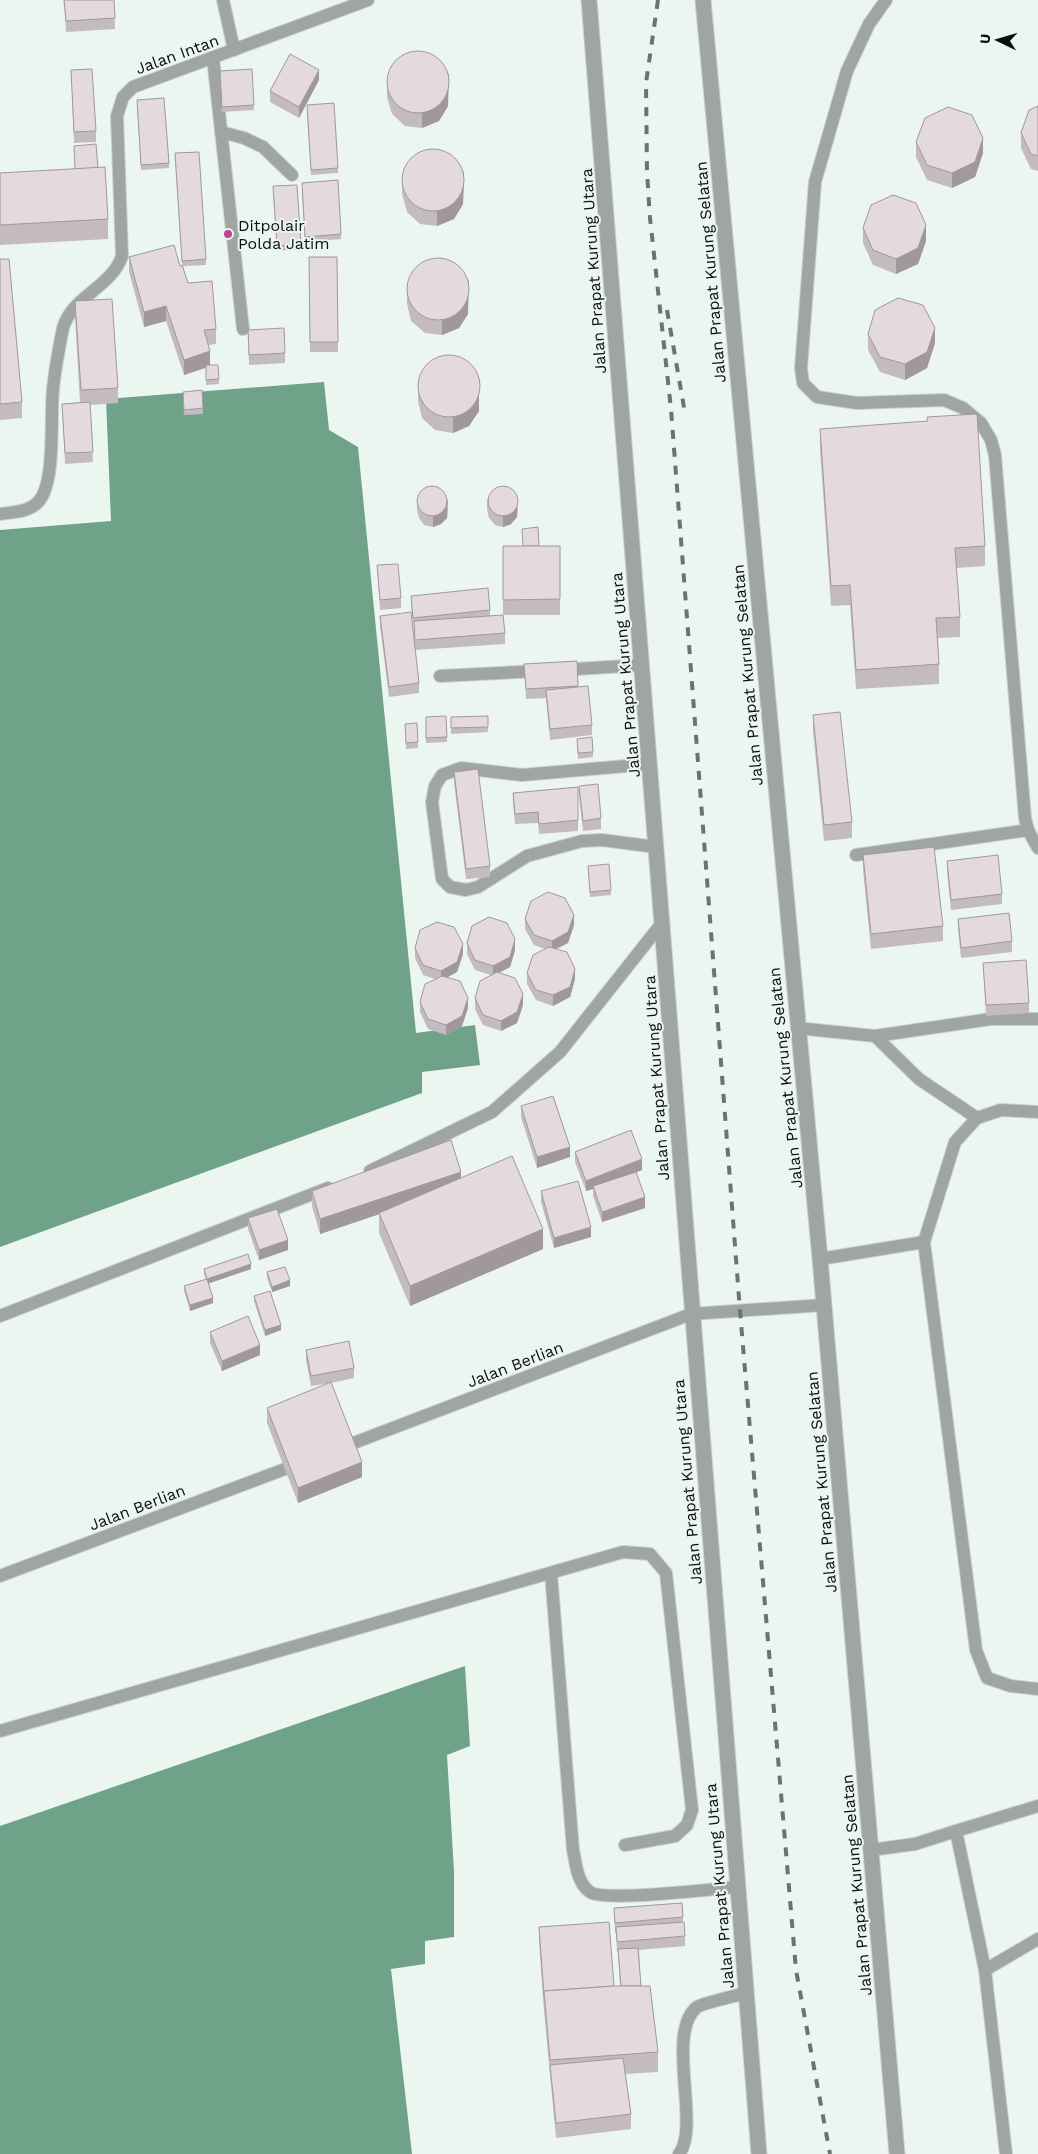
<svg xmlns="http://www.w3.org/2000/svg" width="1038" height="2154" font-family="'Work Sans',sans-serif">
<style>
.water{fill:#6fa288}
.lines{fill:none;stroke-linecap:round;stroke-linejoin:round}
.service-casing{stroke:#c7d1cc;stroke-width:14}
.tertiary-casing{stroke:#c7d1cc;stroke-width:17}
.service{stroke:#a0a4a2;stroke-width:12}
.tertiary{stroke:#a0a4a2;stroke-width:15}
.rail{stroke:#6c736f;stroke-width:4;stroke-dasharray:9 9;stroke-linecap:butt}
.wall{fill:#c4bbc0}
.shaded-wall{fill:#a0989c}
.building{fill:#e4d9df;stroke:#a0989c}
.poi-dot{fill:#be4393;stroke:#ebf6f0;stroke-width:2}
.labels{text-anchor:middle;stroke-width:4;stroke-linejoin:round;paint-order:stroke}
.street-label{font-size:16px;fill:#0b0e0c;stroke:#ebf6f0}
.poi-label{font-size:16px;fill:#0b0e0c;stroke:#ebf6f0;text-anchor:start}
</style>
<rect width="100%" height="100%" fill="#ebf6f0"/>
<g class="water">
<polygon points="324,382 329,430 358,447 416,1033 475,1025 480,1065 422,1072 422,1093 0,1247 0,530 111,521 106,399"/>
<polygon points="465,1666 470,1746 447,1755 454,1871 454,1937 425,1941 425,1964 391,1969 412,2154 0,2154 0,1826"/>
</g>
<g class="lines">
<g class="service-casing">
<g id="service">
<polyline points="223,0 234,50"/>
<polyline points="213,58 243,329"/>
<polyline points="221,132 244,138 263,147 292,175"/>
<path d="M0,514C13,512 30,512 39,501C56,481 50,416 53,389C55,369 59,348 63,328C72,296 112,287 122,256L117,116L123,97L133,87L368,0"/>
<polyline points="560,670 642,665"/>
<polyline points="440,676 540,671"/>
<polyline points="649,764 522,775 461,768 442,775 435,786 432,802 442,879 450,887 466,890 478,887 527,856 582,841 602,840 656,847"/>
<polyline points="1028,830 1038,848"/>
<polyline points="856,855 1028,830 1025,818 995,455 991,440 981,423 963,408 944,400 857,403 817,397 803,383 801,368 815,182 847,71 869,24 886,0"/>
<polyline points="797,1028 875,1036 991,1019 1038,1019"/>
<polyline points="875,1036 919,1079 977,1118"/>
<polyline points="1038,1112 1001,1110 977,1118 955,1142 924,1242 976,1650 987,1678 1011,1686 1038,1689"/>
<polyline points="370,1171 492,1112 560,1052 662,923"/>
<polyline points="820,1259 924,1242"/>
<polyline points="0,1316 328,1188"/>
<polyline points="351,1444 691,1314 824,1305"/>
<path d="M551,1573L573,1850C576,1864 577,1883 590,1892C604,1902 713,1889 737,1887"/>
<polyline points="0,1576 285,1469"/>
<polyline points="0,1731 623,1552 650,1554 666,1573 692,1810 687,1825 675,1836 625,1845"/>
<polyline points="956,1831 1038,1806"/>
<polyline points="871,1850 915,1844 956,1831 985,1970 1006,2154"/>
<polyline points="985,1970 1038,1939"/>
<path d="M679,2154C701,2127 665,2033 697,2007C703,2003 736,1996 745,1993"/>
</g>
</g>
<g class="tertiary-casing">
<g id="tertiary">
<polyline points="589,0 759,2154"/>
<polyline points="703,0 820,1259 897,2154"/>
</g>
</g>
<use href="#service" class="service"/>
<use href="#tertiary" class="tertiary"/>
<g class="rail">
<polyline points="658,0 646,83 647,172 650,218 671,409 740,1311 796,1970 830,2154"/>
<polyline points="667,310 685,413"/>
</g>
</g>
<g class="wall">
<polygon points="64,0 114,0 115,29 66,32"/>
<polygon points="71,70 96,131 96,142 74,143"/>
<polygon points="220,76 254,105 254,110 222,112"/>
<polygon points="319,80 299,118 270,102 270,91"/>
<polygon points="387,81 448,106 439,121 422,128 405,126 392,114 387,97"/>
<polygon points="137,105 169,163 169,168 141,170"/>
<polygon points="1038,106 1038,171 1031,169 1021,148 1021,133"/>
<polygon points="307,110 338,168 338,173 311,175"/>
<polygon points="916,142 983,153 975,177 952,188 927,180 916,157"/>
<polygon points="175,158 206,259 206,265 183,266 188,283 216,329 216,344 208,345 210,365 218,365 219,384 206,385 206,368 184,375 166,321 144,327 129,272 129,257 180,266 182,265"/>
<polygon points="98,168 108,219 108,239 0,245 0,173"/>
<polygon points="402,179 464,186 463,204 454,219 437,226 420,224 407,212 402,194"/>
<polygon points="302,188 341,234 341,239 305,242"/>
<polygon points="273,192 301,244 301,249 277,251"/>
<polygon points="863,228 926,241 918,264 896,274 873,265 863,243"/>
<polygon points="309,257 337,257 338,352 310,352"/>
<polygon points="0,259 22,402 22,418 0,420"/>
<polygon points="407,288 468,314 459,328 442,335 425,333 411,321 407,304"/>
<polygon points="75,301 118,388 118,403 90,405 93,462 65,464 62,404 80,402 75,317"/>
<polygon points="248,330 285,353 285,363 249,365"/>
<polygon points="868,334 935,343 927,368 905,380 880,372 868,350"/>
<polygon points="479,378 479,411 469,426 453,433 435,430 422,418 418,401 418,386"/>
<polygon points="183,392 203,408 203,414 184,415"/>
<polygon points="820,429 985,546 985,566 956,568 960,617 960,637 938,638 939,664 939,684 856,689 850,605 831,606 820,449"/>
<polygon points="417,499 448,509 447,518 441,524 433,527 424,525 419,518 417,510"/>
<polygon points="487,499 518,509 517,517 511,524 503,527 495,525 489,518 487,509"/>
<polygon points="522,529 539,546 560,546 560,615 503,615 503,546 523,546"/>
<polygon points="377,565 401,598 401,608 380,610"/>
<polygon points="411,596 490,610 490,616 505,633 505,644 415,650 419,683 419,693 389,697 380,626 380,616 415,647 414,629 411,606"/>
<polygon points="577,661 578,687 592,725 592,735 550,740 546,698 526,699 524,664"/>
<polygon points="813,715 852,822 852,838 824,841 813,731"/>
<polygon points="426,717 447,737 447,742 426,743"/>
<polygon points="451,717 488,727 488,732 451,734"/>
<polygon points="417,723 418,748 406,749 405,729"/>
<polygon points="577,744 593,752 593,757 578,759"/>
<polygon points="454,772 490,866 490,877 466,879 454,783"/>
<polygon points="579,786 601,818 601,829 583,831 579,796"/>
<polygon points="578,787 578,831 539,834 538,823 515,824 513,803 513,793"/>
<polygon points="863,855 943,926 943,941 871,949 863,870"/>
<polygon points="947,861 1002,894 1002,904 951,910 947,871"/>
<polygon points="588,866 611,890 611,895 590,897"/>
<polygon points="525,919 574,925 568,943 556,949 575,979 570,997 553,1006 536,1000 527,984 527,973 545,949 534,945 525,929"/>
<polygon points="958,919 1012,941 1012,952 961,958 958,930"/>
<polygon points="467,943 515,950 510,967 499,973 523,1005 517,1023 501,1031 483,1025 475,1009 475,998 491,975 475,970 467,954"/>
<polygon points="415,948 463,954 457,972 447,977 468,1008 462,1026 446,1035 428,1029 420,1012 420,1002 435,979 423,975 415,958"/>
<polygon points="983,963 1029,1003 1029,1013 986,1016"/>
<polygon points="521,1106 570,1157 537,1168 521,1117"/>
<polygon points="575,1152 642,1170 636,1172 645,1208 602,1222 593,1196 593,1189 586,1191 575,1162"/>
<polygon points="461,1178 543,1249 410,1306 379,1233 379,1214 320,1234 312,1206 312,1191"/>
<polygon points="541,1191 591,1237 554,1248 541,1202"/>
<polygon points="248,1218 288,1250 259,1260 248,1229"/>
<polygon points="204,1269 251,1269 209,1283 213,1303 190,1311 184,1291 184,1286 206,1279 204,1274"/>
<polygon points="267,1272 290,1286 272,1292 267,1278"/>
<polygon points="254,1296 281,1330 265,1336 254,1301"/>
<polygon points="210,1332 260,1355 222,1371 210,1343"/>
<polygon points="306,1350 354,1368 354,1378 331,1383 362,1477 298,1503 267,1423 267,1408 331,1383 311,1386 306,1360"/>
<polygon points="614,1908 683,1917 683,1922 685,1936 685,1946 639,1950 641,1986 658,2052 658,2072 625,2074 631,2114 631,2129 556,2138 544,2011 539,1942 539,1927 614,1986 620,1986 618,1952 617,1952 616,1933 615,1933"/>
</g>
<g class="shaded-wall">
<polygon points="319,70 319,80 299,118 299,107"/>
<polygon points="449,73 448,106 439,121 422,128 422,113"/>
<polygon points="983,138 983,153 975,177 952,188 952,173"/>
<polygon points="464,171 463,204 454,219 437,226 437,211"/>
<polygon points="926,225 926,241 918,264 896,274 896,259"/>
<polygon points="469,280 468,314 459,328 442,335 442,320"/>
<polygon points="166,306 166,321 144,327 144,312"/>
<polygon points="935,328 935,343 927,368 905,380 905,364"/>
<polygon points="210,351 210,366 184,375 184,360"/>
<polygon points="479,395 479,411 469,426 453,433 453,418"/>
<polygon points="518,498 517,517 511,524 503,527 503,516"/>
<polygon points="448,499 447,518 441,524 433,527 433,517"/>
<polygon points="574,915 574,925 568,943 552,951 552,941"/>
<polygon points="515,939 515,950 510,967 493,976 493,966"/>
<polygon points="463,944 463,954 457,972 441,981 441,971"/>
<polygon points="575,969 575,979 570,997 553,1006 553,995"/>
<polygon points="523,994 523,1005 517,1023 501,1031 501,1021"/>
<polygon points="468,998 468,1008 462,1026 446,1035 446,1025"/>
<polygon points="570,1147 570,1157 537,1168 537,1157"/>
<polygon points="642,1159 642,1170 594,1188 593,1186 593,1189 586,1191 586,1181"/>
<polygon points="461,1172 461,1187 320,1234 320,1219"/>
<polygon points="645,1197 645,1208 602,1222 602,1212"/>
<polygon points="591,1227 591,1237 554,1248 554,1238"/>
<polygon points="543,1229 543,1249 410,1306 410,1286"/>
<polygon points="288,1240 288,1250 259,1260 259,1250"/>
<polygon points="251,1264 251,1269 207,1284 207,1279"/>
<polygon points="290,1280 290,1286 272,1292 272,1287"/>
<polygon points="213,1298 213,1303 190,1311 190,1305"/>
<polygon points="281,1325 281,1330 265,1336 265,1330"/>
<polygon points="260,1345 260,1355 222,1371 222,1361"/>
<polygon points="362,1462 362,1477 298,1503 298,1488"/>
</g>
<g class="building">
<polygon points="64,0 114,0 115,18 66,21"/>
<circle cx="418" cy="82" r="31"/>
<polygon points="290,54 319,70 299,107 270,91"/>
<polygon points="92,69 96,131 74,132 71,70"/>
<polygon points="252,69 254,105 222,107 220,71"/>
<polygon points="164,98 169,163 141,165 137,100"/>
<polygon points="334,103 338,168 311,170 307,105"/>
<polygon points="1038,106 1038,156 1031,154 1021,133 1029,110"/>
<polygon points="948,107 972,115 983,138 975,162 952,173 927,165 916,142 925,118"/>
<polygon points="96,144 98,168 75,169 74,146"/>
<circle cx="433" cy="180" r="31"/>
<polygon points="199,152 206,259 182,261 175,153"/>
<polygon points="105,167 108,219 0,225 0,173"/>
<polygon points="338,180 341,234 305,237 302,183"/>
<polygon points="297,185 301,244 277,246 273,186"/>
<polygon points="893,195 916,203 926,225 918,248 896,259 873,250 863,228 871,205"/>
<polygon points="174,245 180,266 182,265 188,283 212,281 216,329 204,330 210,351 184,360 166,306 144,312 129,257"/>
<polygon points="309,257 337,257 338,342 310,342"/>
<circle cx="438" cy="289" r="31"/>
<polygon points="0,259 9,259 22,402 0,404"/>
<polygon points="898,298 923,305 935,328 927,352 905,364 880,357 868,334 875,310"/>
<polygon points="112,299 118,388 81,390 75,301"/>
<polygon points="284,328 285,353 249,355 248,330"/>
<circle cx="449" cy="386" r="31"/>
<polygon points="206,365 218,365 219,379 206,380"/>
<polygon points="202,390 203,408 184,410 183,392"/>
<polygon points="90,402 93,452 65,453 62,404"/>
<polygon points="977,414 985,546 955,548 960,617 936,618 939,664 856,670 850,585 831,586 820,429 928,421 927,417"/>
<circle cx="432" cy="501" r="15"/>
<circle cx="503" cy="501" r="15"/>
<polygon points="538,527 539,546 523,546 522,529"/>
<polygon points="503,546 560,546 560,599 503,600"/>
<polygon points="398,564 401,598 380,600 377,565"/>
<polygon points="488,588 490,610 413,618 411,596"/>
<polygon points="411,612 419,683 389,687 380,616"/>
<polygon points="503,615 505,633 415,640 414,621"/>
<polygon points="577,661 578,686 526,689 524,664"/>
<polygon points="588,686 592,725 550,729 546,690"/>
<polygon points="840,712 852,822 824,825 813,715"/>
<polygon points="446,716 447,737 426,738 426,717"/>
<polygon points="488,716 488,727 451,728 451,717"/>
<polygon points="417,723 418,742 406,743 405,724"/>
<polygon points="592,737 593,752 578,753 577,739"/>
<polygon points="478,769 490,866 466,869 454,772"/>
<polygon points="598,784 601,818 583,821 579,786"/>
<polygon points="578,787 578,820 539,824 538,812 515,814 513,793"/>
<polygon points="934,847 943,926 871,934 863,855"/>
<polygon points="998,855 1002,894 951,900 947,861"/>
<polygon points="609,864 611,890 590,892 588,866"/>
<polygon points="548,892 565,898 574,915 568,932 552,941 534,935 525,919 531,901"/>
<polygon points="1009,913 1012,941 961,948 958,919"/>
<polygon points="489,917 507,923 515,939 510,957 493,966 475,960 467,943 472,926"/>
<polygon points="437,922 454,927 463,944 457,962 441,971 423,965 415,948 420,930"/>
<polygon points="549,947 567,952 575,969 570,987 553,995 536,990 527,973 533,955"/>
<polygon points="1026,960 1029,1003 986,1005 983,963"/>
<polygon points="497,972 515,978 523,994 517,1012 501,1021 483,1015 475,998 480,981"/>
<polygon points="442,976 460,981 468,998 462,1016 446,1025 428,1019 420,1002 425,984"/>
<polygon points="553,1096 570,1147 537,1157 521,1106"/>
<polygon points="631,1130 642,1159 586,1181 575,1152"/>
<polygon points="451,1140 461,1172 320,1219 312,1191"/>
<polygon points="512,1156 543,1229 410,1286 379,1213"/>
<polygon points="636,1172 645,1197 602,1212 593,1186"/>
<polygon points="578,1181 591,1227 554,1238 541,1191"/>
<polygon points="277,1209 288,1240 259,1250 248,1218"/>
<polygon points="248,1254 251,1264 207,1279 204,1269"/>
<polygon points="285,1267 290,1280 272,1287 267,1272"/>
<polygon points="207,1279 213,1298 190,1305 184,1286"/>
<polygon points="270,1291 281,1325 265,1330 254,1296"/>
<polygon points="248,1316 260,1345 222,1361 210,1332"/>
<polygon points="349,1341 354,1368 311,1376 306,1350"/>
<polygon points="331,1382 362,1462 298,1488 267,1408"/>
<polygon points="682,1903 683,1917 615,1923 614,1908"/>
<polygon points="609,1922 614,1986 544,1991 544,1996 539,1927"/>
<polygon points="684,1922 685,1936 617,1942 616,1927"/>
<polygon points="638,1948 641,1986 621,1986 618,1949"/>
<polygon points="614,1986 650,1986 658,2052 550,2060 544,1991"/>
<polygon points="623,2058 631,2114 556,2123 550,2065"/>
</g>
<circle class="poi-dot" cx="228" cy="234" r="5"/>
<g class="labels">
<g class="street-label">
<text transform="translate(177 54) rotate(-20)" y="6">Jalan Intan</text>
<text transform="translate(593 271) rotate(-94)" y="6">Jalan Prapat Kurung Utara</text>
<text transform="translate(710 272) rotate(-95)" y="6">Jalan Prapat Kurung Selatan</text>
<text transform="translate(625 675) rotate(-95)" y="6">Jalan Prapat Kurung Utara</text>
<text transform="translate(747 675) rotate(-95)" y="6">Jalan Prapat Kurung Selatan</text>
<text transform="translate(656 1078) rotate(-94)" y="6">Jalan Prapat Kurung Utara</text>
<text transform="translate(785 1078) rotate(-96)" y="6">Jalan Prapat Kurung Selatan</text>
<text transform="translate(515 1364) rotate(-21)" y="6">Jalan Berlian</text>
<text transform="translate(687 1482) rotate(-95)" y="6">Jalan Prapat Kurung Utara</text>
<text transform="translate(821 1482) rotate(-95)" y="6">Jalan Prapat Kurung Selatan</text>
<text transform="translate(137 1507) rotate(-21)" y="6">Jalan Berlian</text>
<text transform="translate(856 1885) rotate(-95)" y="6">Jalan Prapat Kurung Selatan</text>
<text transform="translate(719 1886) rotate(-95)" y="6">Jalan Prapat Kurung Utara</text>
</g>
<g class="poi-label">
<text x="238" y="231">Ditpolair<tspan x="238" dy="18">Polda Jatim</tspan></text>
</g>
</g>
<g transform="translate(998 40) rotate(275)" stroke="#ebf6f0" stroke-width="4" paint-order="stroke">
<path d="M0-4L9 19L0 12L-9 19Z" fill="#0b0e0c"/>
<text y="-8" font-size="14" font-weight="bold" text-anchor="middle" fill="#0b0e0c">U</text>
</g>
</svg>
